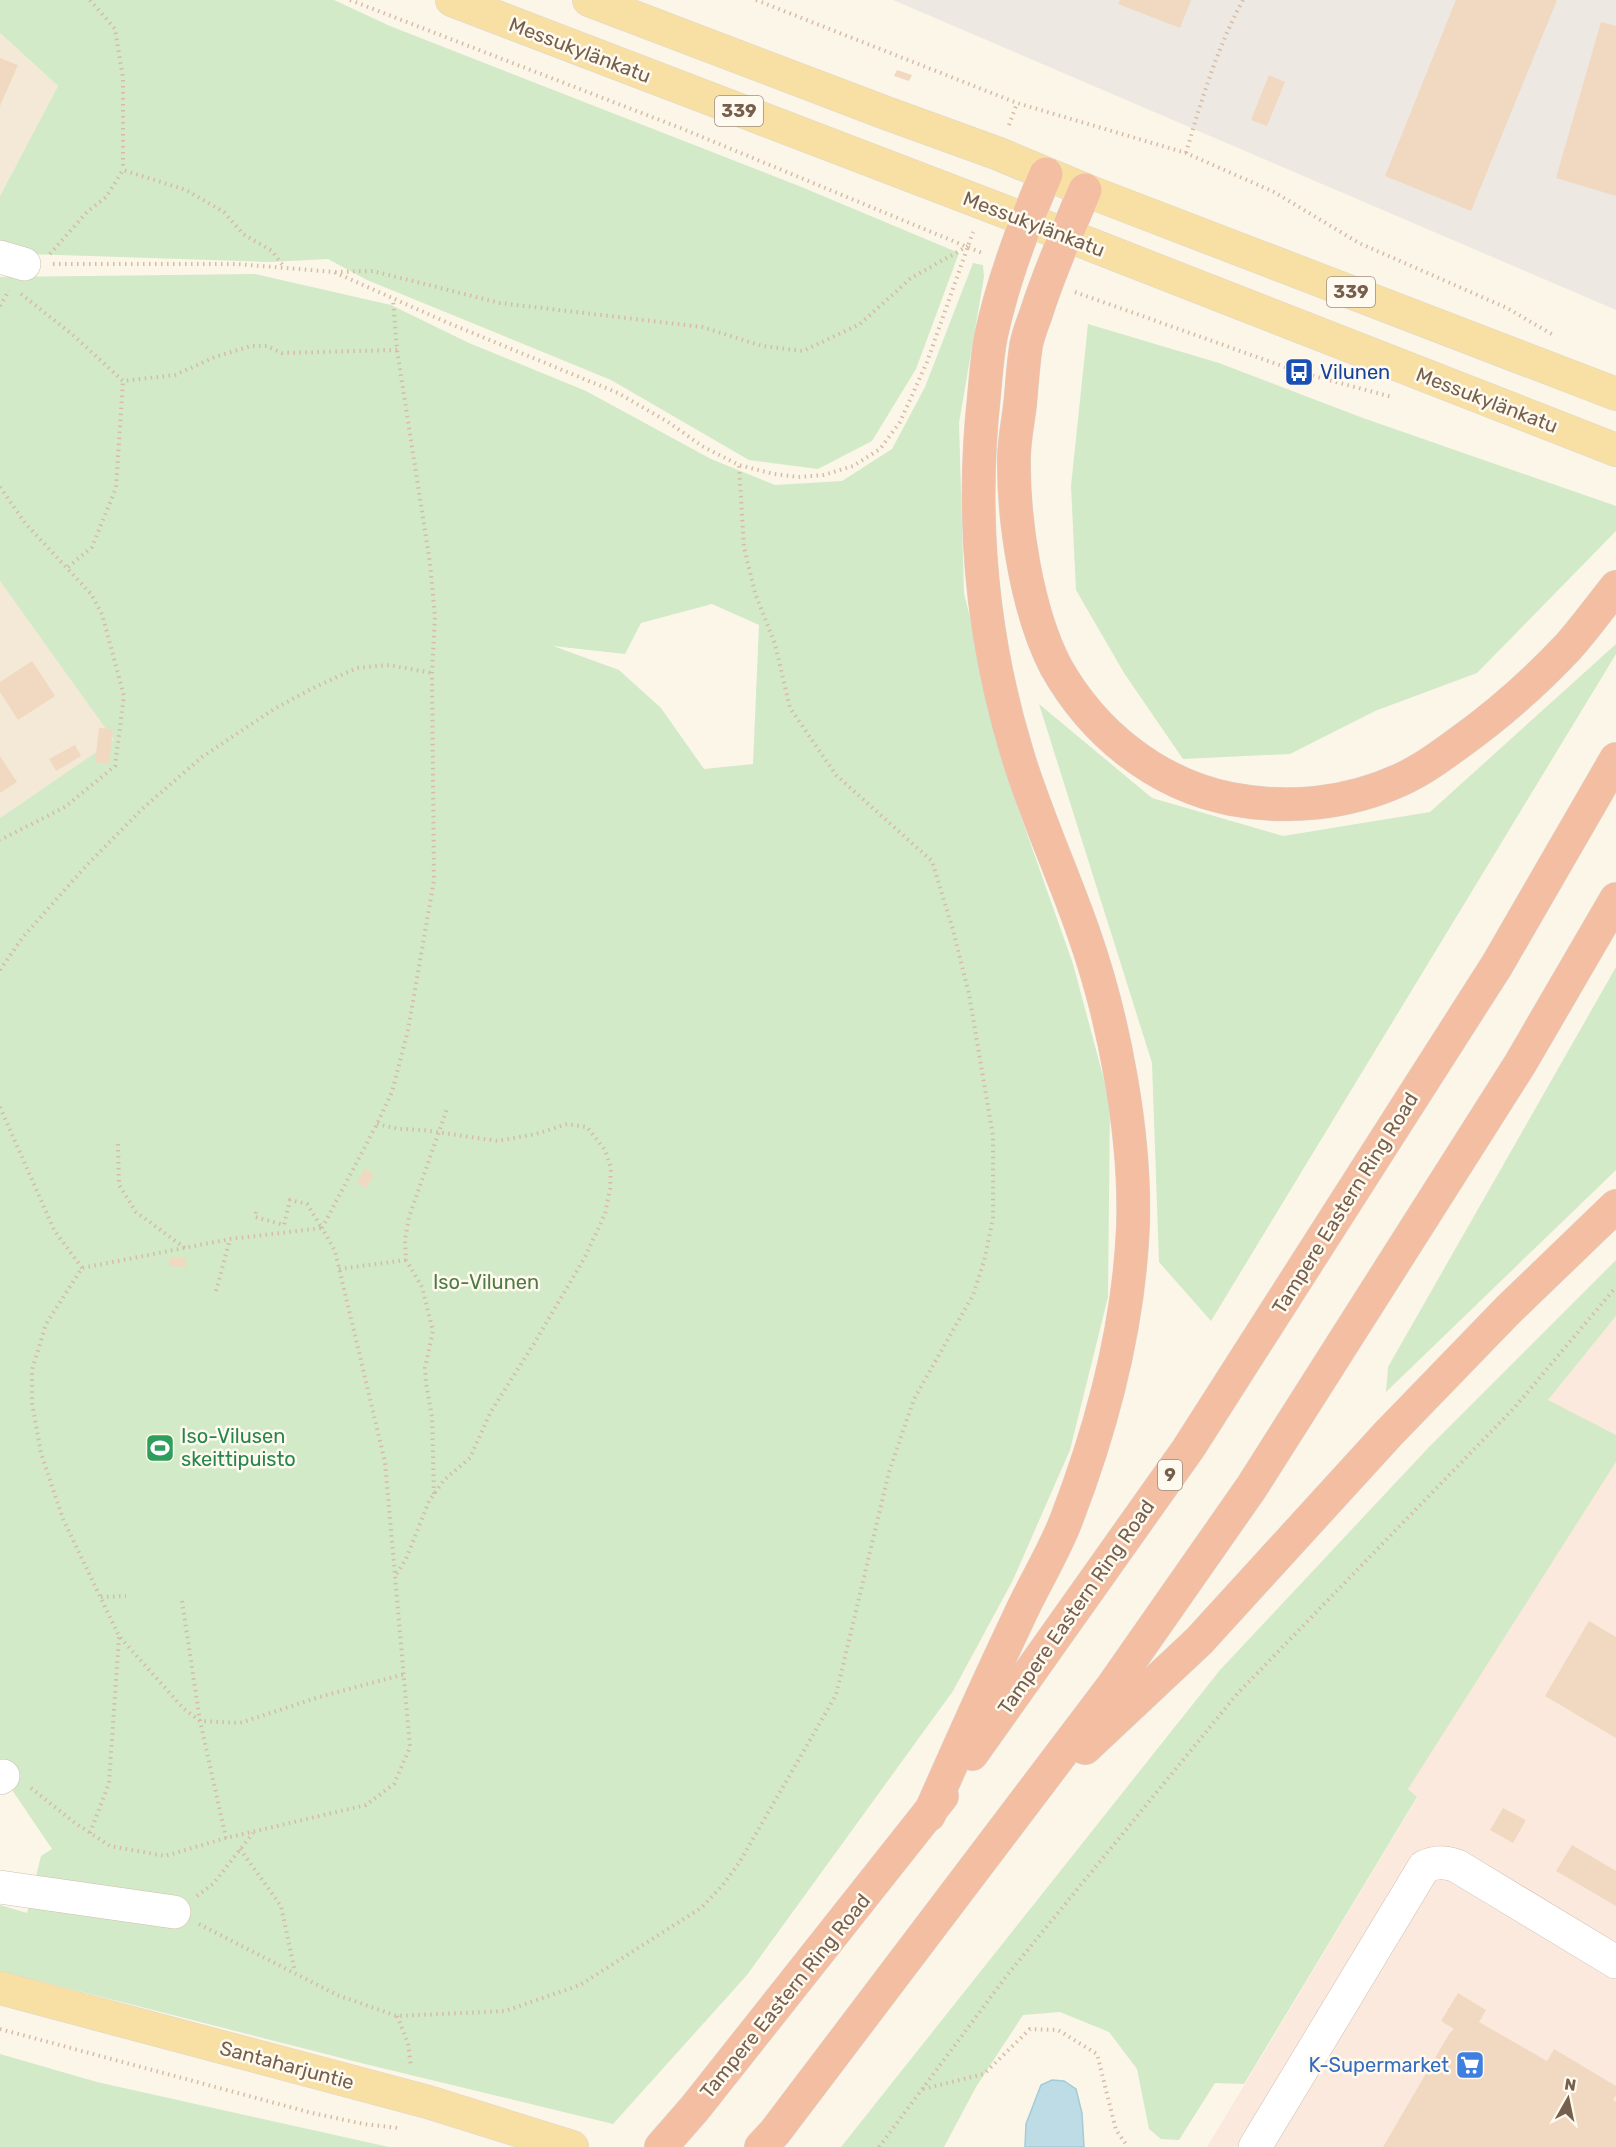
<svg xmlns="http://www.w3.org/2000/svg" width="1616" height="2147" font-family="Rubik,sans-serif">
<style>
.residential{fill:#f4e9d7}
.commercial{fill:#fce9dd}
.industrial{fill:#ede8e2}
.green{fill:#d2eac7;fill-rule:evenodd}
.water{fill:#bddce6;stroke:#a4cbd7;stroke-width:1.5}
.building{fill:#f1d8c1}
.lines{fill:none;stroke-linecap:round;stroke-linejoin:round}
.minor-casing{stroke:#cebfaf;stroke-width:34}
.major-casing{stroke:#dbd5d1;stroke-width:34}
.highway-casing{stroke:#dbd5d1;stroke-width:34}
.path{stroke:#d6bca4;stroke-width:4;stroke-dasharray:1.5 4.5;stroke-linecap:butt}
.minor{stroke:#fff;stroke-width:33}
.major{stroke:#f8e0a4;stroke-width:33}
.highway{stroke:#f4bea2;stroke-width:33}
.labels{text-anchor:middle;stroke-width:5;stroke-linejoin:round;paint-order:stroke}
.shield{fill:#fffaef;stroke:#9f8e7e;stroke-width:1.5}
.shield-label{font-size:18px;font-weight:bold;fill:#765f4d}
.street-label{font-size:20px;fill:#765f4d;stroke:#fffaef}
.transit-label{font-size:20px;fill:#164399;stroke:#fffaef;text-anchor:start}
.park-label{font-size:20px;fill:#507b44;stroke:#fffaef}
.leisure-label{font-size:20px;fill:#27864d;stroke:#fffaef;text-anchor:start}
.shop-label{font-size:20px;fill:#366cbe;stroke:#fffaef;text-anchor:end}
</style>
<rect width="100%" height="100%" fill="#fcf6e9"/>
<g class="residential">
<polygon points="0,33 58,86 0,196"/>
<polygon points="0,581 115,740 0,818"/>
</g>
<g class="commercial">
<polygon points="1616,1316 1616,1435 1547,1401"/>
<polygon points="1616,1462 1616,2147 1207,2147 1417,1798 1407,1789"/>
</g>
<polygon class="industrial" points="893,0 1616,0 1616,310"/>
<g class="green">
<polygon points="0,0 334,0 390,26 799,186 959,253 916,369 872,441 818,469 749,460 611,380 367,280 328,259 271,262 29,254 0,240 0,196 58,86 0,33"/>
<path d="M973,263L983,265L984,277L959,423L964,593L1013,794L1073,964L1110,1102L1108,1297L1070,1450L1013,1580L953,1691L747,1975L613,2124L365,2064L0,1971V1905L27,1913L41,1856L52,1849L0,1772V818L114,740L0,581V277L255,274L391,305L469,343L586,391L711,459L775,485L842,481L892,449L925,387ZM712,604L759,625L753,764L704,769L661,708L619,670L553,646L625,654L641,623Z"/>
<polygon points="1088,324 1219,363 1363,418 1616,506 1616,531 1477,673 1375,711 1290,754 1183,759 1124,673 1076,590 1071,486"/>
<polygon points="1616,644 1616,654 1211,1321 1159,1262 1152,1063 1039,704 1152,798 1283,836 1430,812"/>
<polygon points="1616,967 1616,1170 1386,1392 1388,1367"/>
<polygon points="1616,1260 1616,1316 1548,1400 1616,1435 1616,1462 1408,1789 1417,1797 1244,2084 1215,2083 1179,2140 1161,2139 1149,2129 1137,2069 1109,2032 1060,2012 1023,2015 976,2087 944,2147 841,2147 1220,1670 1429,1447"/>
<polygon points="0,2054 97,2082 389,2147 0,2147"/>
</g>
<polygon class="water" points="1052,2080 1064,2081 1076,2089 1082,2113 1084,2147 1025,2147 1026,2124 1041,2085"/>
<g class="building">
<polygon points="1120,0 1191,0 1180,28 1118,4"/>
<polygon points="1456,0 1557,0 1471,211 1385,176"/>
<polygon points="1601,22 1616,26 1616,196 1556,178"/>
<polygon points="0,58 18,65 0,106"/>
<polygon points="897,70 912,75 909,81 894,76"/>
<polygon points="1269,75 1285,82 1267,126 1251,120"/>
<polygon points="32,661 55,696 18,720 0,692 0,682"/>
<polygon points="99,728 113,729 109,764 95,762"/>
<polygon points="75,745 81,756 56,771 49,759"/>
<polygon points="0,756 17,782 0,793"/>
<polygon points="365,1169 374,1174 366,1188 357,1183"/>
<polygon points="170,1257 186,1258 186,1267 169,1266"/>
<polygon points="1589,1621 1616,1637 1616,1738 1545,1696"/>
<polygon points="1503,1808 1526,1820 1513,1843 1490,1830"/>
<polygon points="1572,1845 1616,1871 1616,1906 1556,1871"/>
<polygon points="1458,1993 1486,2010 1479,2022 1547,2061 1554,2049 1616,2086 1616,2095 1613,2100 1616,2102 1616,2147 1383,2147 1449,2034 1454,2029 1441,2021"/>
</g>
<g class="lines">
<g class="minor-casing">
<g id="minor">
<polyline points="0,257 24,264"/>
<polyline points="0,1778 3,1776"/>
<polyline points="0,1887 174,1912"/>
<path d="M1255,2147L1424,1867C1436,1861 1445,1862 1457,1866L1616,1962"/>
</g>
</g>
<g class="major-casing">
<g id="major">
<polyline points="452,0 1066,235 1616,450"/>
<polyline points="589,0 886,113 999,154 1085,190 1616,394"/>
<polyline points="0,1988 428,2102 572,2147"/>
</g>
</g>
<g class="highway-casing">
<g id="highway">
<path d="M1085,190C1068,230 1050,270 1037,311C1033,323 1028,334 1026,346C1023,365 1022,385 1020,405C1018,422 1014,441 1014,458C1013,520 1027,612 1056,667C1093,733 1156,784 1231,799C1288,810 1347,804 1400,780C1422,770 1441,756 1460,742C1499,714 1535,682 1568,647C1585,628 1600,607 1616,587"/>
<polyline points="1085,1748 1199,1641 1388,1434 1508,1310 1616,1206"/>
<polyline points="972,1754 1188,1449 1497,965 1616,759"/>
<path d="M929,1815C958,1749 987,1684 1018,1619C1033,1585 1054,1553 1067,1518C1102,1427 1129,1324 1133,1226C1136,1134 1114,1018 1083,931C1062,871 1035,813 1017,753C982,638 971,516 984,396C986,376 987,356 991,336C1003,280 1023,227 1046,174"/>
<polyline points="661,2147 695,2108 942,1796"/>
<polyline points="761,2147 775,2132 1112,1687 1251,1488 1520,1064 1616,899"/>
</g>
</g>
<g class="path">
<polyline points="90,0 115,29 123,78 123,170"/>
<polyline points="350,0 683,129 982,253"/>
<polyline points="756,0 1017,103 1186,153 1274,192 1359,243 1507,308 1555,336"/>
<polyline points="1009,125 1017,103"/>
<path d="M1186,153C1201,101 1217,48 1243,0"/>
<polyline points="50,254 87,212 106,197 123,170 186,190 224,212 243,234 272,251 284,267"/>
<polyline points="53,264 237,264 334,272 446,322 618,393 668,422 702,446 739,465 774,474 798,477 824,475 853,466 880,449 900,422 927,362 973,232"/>
<polyline points="335,272 373,271 500,303 702,327 762,346 803,351 860,324 911,278 968,246"/>
<polyline points="1075,292 1299,372 1392,397"/>
<polyline points="21,294 73,335 123,381 175,375 215,357 251,346 267,346 282,353 397,350"/>
<polyline points="0,306 9,290"/>
<polyline points="0,487 25,523 91,594 102,614 124,696 115,766 65,807 0,840"/>
<polyline points="68,567 92,547 116,488 123,381"/>
<polyline points="0,970 23,937 86,866 142,809 202,757 274,709 315,687 357,668 389,665 432,673"/>
<polyline points="0,1107 54,1230 82,1268"/>
<polyline points="377,1124 399,1129 423,1130 498,1141 536,1134 567,1124 587,1127 605,1150 611,1168 610,1189 605,1214 585,1257 535,1342 490,1413 470,1458 444,1480 429,1501 406,1559 396,1575"/>
<polyline points="118,1144 119,1185 136,1212 185,1248"/>
<polyline points="256,1212 255,1217 284,1225 290,1200 307,1204 322,1228 230,1239 82,1268 46,1324 32,1370 32,1403 41,1453 63,1519 119,1636 183,1708 200,1721 240,1723 319,1697 405,1674"/>
<polyline points="339,1269 406,1260"/>
<polyline points="216,1291 230,1239"/>
<polyline points="434,1494 432,1417 426,1383 425,1368 433,1331 422,1287 406,1260 405,1240 409,1217 447,1109"/>
<polyline points="101,1597 126,1596"/>
<polyline points="182,1601 200,1721 226,1838"/>
<polyline points="31,1788 75,1823 110,1846 165,1856 226,1838 366,1805 394,1784 410,1747 385,1462 335,1251 322,1228 377,1124 392,1092 408,1030 434,880 432,673 435,617 430,563 397,350 393,300"/>
<polyline points="90,1833 109,1783 119,1637"/>
<polyline points="240,1849 281,1906 295,1972"/>
<polyline points="197,1896 213,1884 253,1833"/>
<polyline points="199,1924 337,1995 397,2016 505,2011 580,1985 701,1908 722,1886 739,1863 836,1695 889,1472 914,1399 973,1295 984,1261 993,1219 993,1136 969,994 953,930 932,861 836,775 790,708 775,644 755,593 744,547 739,465"/>
<polyline points="397,2016 408,2043 411,2067"/>
<polyline points="0,2029 312,2113 364,2124 398,2128"/>
<polyline points="923,2089 984,2074 1030,2029 1058,2030 1097,2054 1116,2130 1128,2147"/>
<polyline points="879,2147 1008,1974 1237,1694 1515,1407 1616,1287"/>
</g>
<use href="#minor" class="minor"/>
<use href="#major" class="major"/>
<use href="#highway" class="highway"/>
</g>
<defs>
<g id="bus-square" transform="scale(1.5)"><rect x="-9" y="-9" width="18" height="18" rx="4" fill="#1a4fb4" stroke="#fffaef"/><path d="M-5-6H5V4H4V6H2V4H-2V6H-4V4H-5ZM-3.5-4V0h7V-4ZM-3.5 1.2v1.5H-2V1.2ZM2 1.2v1.5H3.5V1.2Z" fill="#fff"/></g>
<g id="stadium-square" transform="scale(1.5)"><rect x="-9" y="-9" width="18" height="18" rx="4" fill="#2e9e5b" stroke="#fffaef"/><path d="M0-5a6.5 5 0 1 0 0 10a6.5 5 0 1 0 0-10ZM-3.5-1.8h7v3.6h-7Z" fill="#fff"/></g>
<g id="supermarket-square" transform="scale(1.5)"><rect x="-9" y="-9" width="18" height="18" rx="4" fill="#3f7fe0" stroke="#fffaef"/><path d="M-6-5.5h2.5l.6 2H6L4.5 2H-2.5L-4.4-4H-6ZM-1.5 3.2a1.3 1.3 0 1 0 .1 0ZM3 3.2a1.3 1.3 0 1 0 .1 0Z" fill="#fff"/></g>
</defs>
<g fill-rule="evenodd">
<use href="#bus-square" x="1299" y="372"/>
<use href="#stadium-square" x="160" y="1448"/>
<use href="#supermarket-square" x="1470" y="2065"/>
</g>
<g class="labels">
<g class="shield">
<rect x="715" y="96" width="48" height="30" rx="4.5"/>
<rect x="1327" y="277" width="48" height="30" rx="4.5"/>
<rect x="1158" y="1460" width="24" height="30" rx="4.5"/>
</g>
<g class="shield-label">
<text x="739" y="117">339</text>
<text x="1351" y="298">339</text>
<text x="1170" y="1481">9</text>
</g>
<g class="street-label">
<text transform="translate(580 50) rotate(21)" y="7">Messukylänkatu</text>
<text transform="translate(1034 224) rotate(21)" y="7">Messukylänkatu</text>
<text transform="translate(1487 400) rotate(21)" y="7">Messukylänkatu</text>
<text transform="translate(1345 1203) rotate(-58)" y="7">Tampere Eastern Ring Road</text>
<text transform="translate(1076 1607) rotate(-55)" y="7">Tampere Eastern Ring Road</text>
<text transform="translate(785 1996) rotate(-51)" y="7">Tampere Eastern Ring Road</text>
<text transform="translate(287 2065) rotate(15)" y="7">Santaharjuntie</text>
</g>
<g class="transit-label">
<text x="1320" y="379">Vilunen</text>
</g>
<g class="park-label">
<text x="486" y="1289">Iso-Vilunen</text>
</g>
<g class="leisure-label">
<text x="181" y="1443">Iso-Vilusen<tspan x="181" dy="23">skeittipuisto</tspan></text>
</g>
<g class="shop-label">
<text x="1449" y="2072">K-Supermarket</text>
</g>
</g>
<g transform="translate(1568 2099) rotate(9)" stroke="#fffaef" stroke-width="4.5" paint-order="stroke">
<path d="M0-4.5L10 22L0 15L-10 22Z" fill="#765f4d"/>
<text y="-9" font-size="16" font-weight="bold" text-anchor="middle" fill="#765f4d">N</text>
</g>
</svg>
